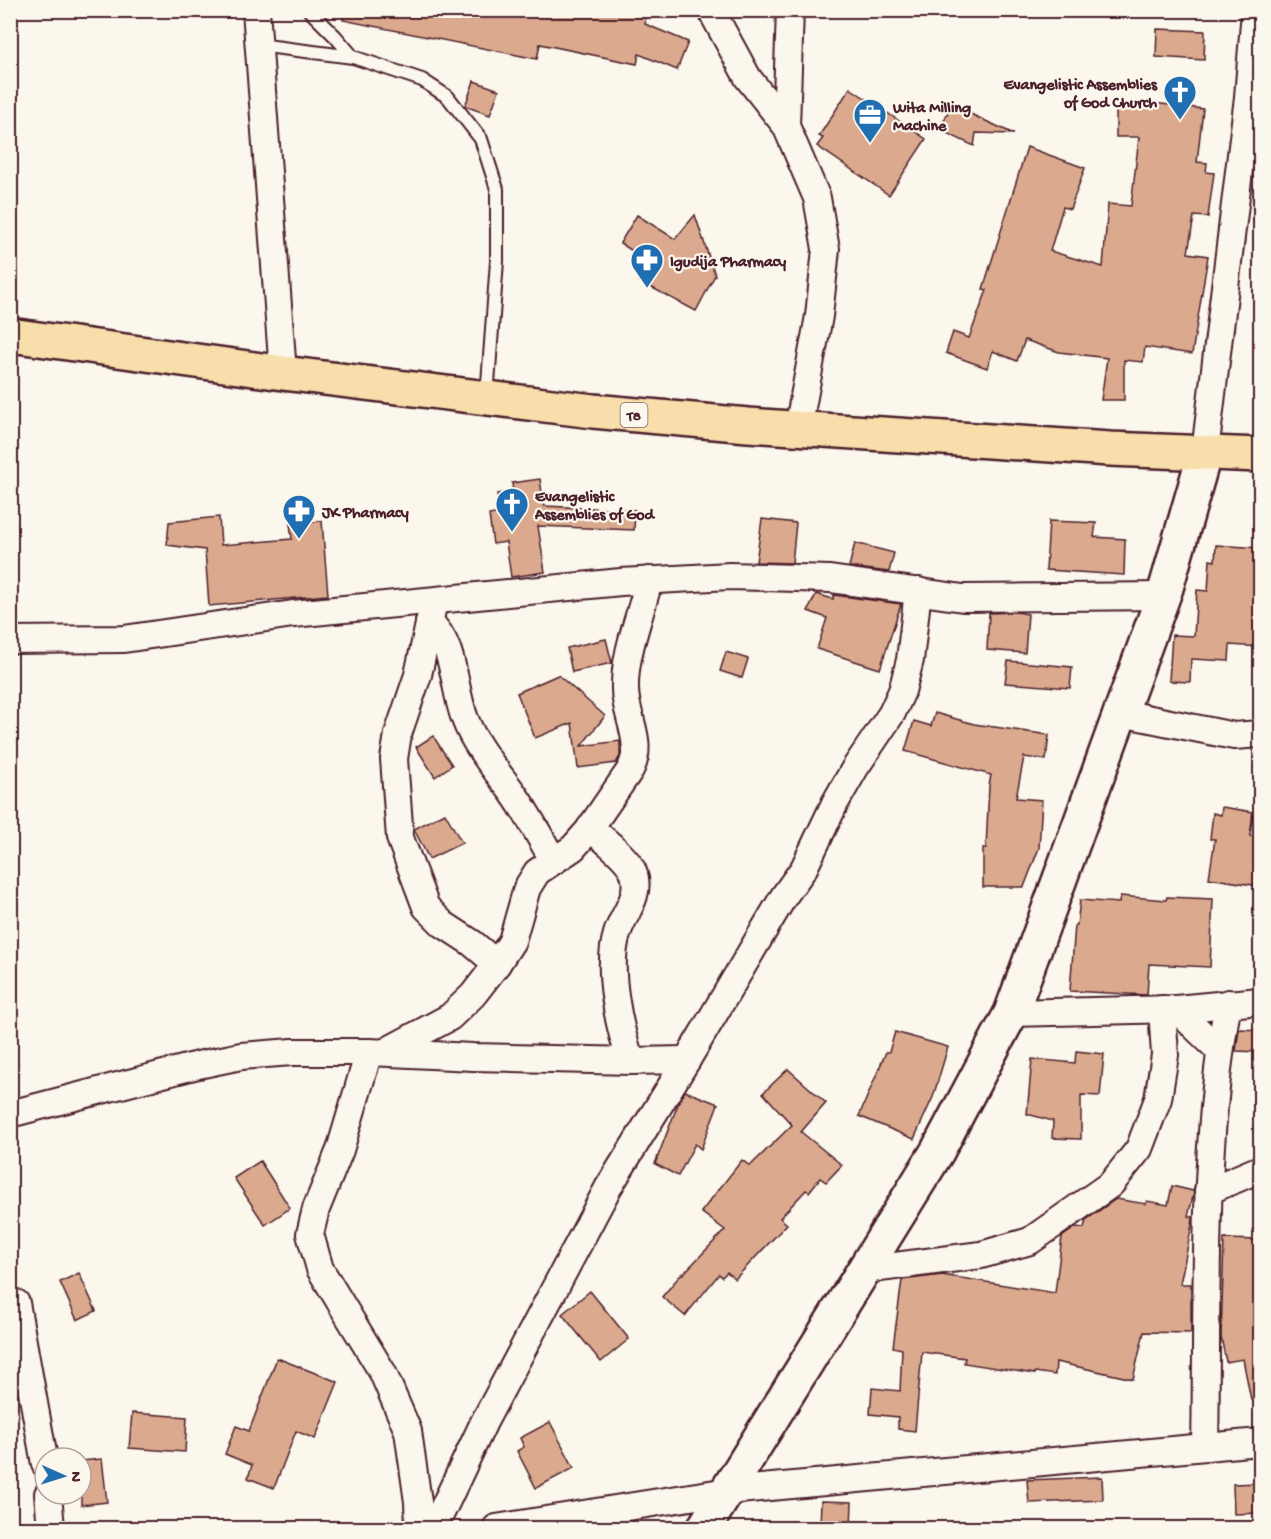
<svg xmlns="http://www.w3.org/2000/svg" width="1271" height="1539" font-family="'Gochi Hand',sans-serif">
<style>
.building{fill:#dbaa8e;stroke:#4a1f2b;stroke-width:1.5}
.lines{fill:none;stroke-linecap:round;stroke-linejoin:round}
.lane-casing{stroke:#4a1f2b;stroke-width:16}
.street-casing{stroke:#4a1f2b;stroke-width:30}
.secondary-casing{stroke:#4a1f2b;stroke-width:38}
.primary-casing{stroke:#4a1f2b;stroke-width:38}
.lane{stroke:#fbf7ec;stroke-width:12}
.street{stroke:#fbf7ec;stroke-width:26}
.secondary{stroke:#fbf7ec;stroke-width:33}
.primary{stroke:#f8deab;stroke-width:33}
.labels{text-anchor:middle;stroke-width:4.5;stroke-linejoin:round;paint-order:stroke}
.shield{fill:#fbf7ec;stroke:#7f6065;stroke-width:1.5}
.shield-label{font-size:15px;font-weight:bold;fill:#4a1f2b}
.poi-label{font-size:16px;font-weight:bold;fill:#4a1f2b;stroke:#fbf7ec;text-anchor:start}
</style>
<rect width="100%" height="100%" fill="#fbf7ec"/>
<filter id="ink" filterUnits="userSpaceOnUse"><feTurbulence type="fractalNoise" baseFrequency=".0167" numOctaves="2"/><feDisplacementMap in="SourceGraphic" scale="12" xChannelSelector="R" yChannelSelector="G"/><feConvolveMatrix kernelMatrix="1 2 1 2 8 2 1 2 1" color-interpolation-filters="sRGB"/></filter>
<g filter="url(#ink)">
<g class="building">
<polygon points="344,10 647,10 645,24 688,42 677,70 639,54 637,64 540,44 537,59 343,20"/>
<polygon points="1157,29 1205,31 1204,60 1156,57"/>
<polygon points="474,81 499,90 490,115 465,106"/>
<polygon points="850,88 926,139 889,195 817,146 823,138 819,136"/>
<polygon points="1153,103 1203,109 1197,162 1207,163 1206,172 1214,173 1208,217 1194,216 1188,253 1208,256 1192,354 1145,347 1143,362 1124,360 1124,400 1101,400 1107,358 1059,352 1025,340 1017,361 993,351 987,368 946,353 953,332 969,338 987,290 983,289 1027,147 1085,168 1070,209 1063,207 1050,251 1103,267 1108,204 1131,206 1139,137 1116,137 1116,107 1152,107"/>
<polygon points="951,105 1014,134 976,133 974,146 940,130"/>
<polygon points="637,215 675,239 695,215 715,275 696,311 639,281 648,261 620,243"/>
<polygon points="540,479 544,506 635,510 634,530 538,526 545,572 511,577 506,542 493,544 489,515 500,513 497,494 513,492 512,483"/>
<polygon points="219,517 221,545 292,539 290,524 322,521 328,595 209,606 205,550 167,545 169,522"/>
<polygon points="762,519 796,523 792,563 756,562"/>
<polygon points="1049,521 1096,523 1094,537 1125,539 1124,575 1046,570"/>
<polygon points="855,543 894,553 889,572 849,567"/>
<polygon points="1216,545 1260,548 1260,647 1230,645 1229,661 1191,659 1190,682 1169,681 1172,635 1194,636 1197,590 1208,591 1210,560 1215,561"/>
<polygon points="816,594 833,599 834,595 901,604 880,669 817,649 827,618 808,611"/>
<polygon points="1017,612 1028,614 1025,653 987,650 989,613"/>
<polygon points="606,639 612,663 572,672 567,648"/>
<polygon points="726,652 748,659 742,678 720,671"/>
<polygon points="1008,661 1072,667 1070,688 1005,683"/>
<polygon points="558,675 605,716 581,746 620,741 620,756 616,763 578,768 572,723 535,738 517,693"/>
<polygon points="935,713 974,724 1049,735 1046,760 1024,757 1016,798 1042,800 1039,848 1024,887 983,887 983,848 986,848 989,786 991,775 905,751 914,721 931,726"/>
<polygon points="433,736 452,765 435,777 416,747"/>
<polygon points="1222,807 1253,812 1250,836 1260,837 1260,886 1209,878 1215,839 1210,839 1213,813 1221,815"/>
<polygon points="445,813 462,843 429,859 414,829"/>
<polygon points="1120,896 1166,900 1167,897 1213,899 1210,967 1149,964 1147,995 1070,991 1075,925 1077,925 1080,900 1119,903"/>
<polygon points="1239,1029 1260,1030 1260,1052 1236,1051"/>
<polygon points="895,1032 948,1047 933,1097 914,1139 859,1116 886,1052 889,1052"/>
<polygon points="1076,1051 1104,1054 1100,1096 1081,1095 1081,1139 1052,1138 1053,1121 1027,1114 1032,1059 1075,1063"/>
<polygon points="788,1069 826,1103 801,1132 842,1165 826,1182 820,1178 809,1192 806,1190 780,1218 787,1224 735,1279 727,1272 722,1277 719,1274 685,1316 662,1297 682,1273 683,1274 725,1230 701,1212 742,1160 750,1166 792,1125 763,1093"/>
<polygon points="685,1091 718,1104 701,1149 695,1144 678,1176 655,1164 678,1104"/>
<polygon points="260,1161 290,1208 265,1225 234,1178"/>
<polygon points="1172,1186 1193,1191 1194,1193 1188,1216 1193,1217 1193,1220 1180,1284 1191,1284 1191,1333 1144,1332 1133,1379 1056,1362 1055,1375 1035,1372 1035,1374 964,1363 965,1358 922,1352 915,1431 898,1429 898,1417 870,1414 872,1388 900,1391 902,1349 893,1347 902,1280 942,1275 1055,1293 1062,1237 1076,1227 1084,1228 1086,1220 1116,1199 1146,1204 1147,1201 1168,1205"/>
<polygon points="1224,1239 1260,1240 1260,1399 1251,1400 1243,1359 1226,1362 1221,1337"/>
<polygon points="79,1273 96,1311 77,1320 60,1282"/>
<polygon points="590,1291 629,1339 601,1362 562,1314"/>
<polygon points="277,1358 338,1382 315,1439 296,1431 274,1488 248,1478 252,1465 225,1454 236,1426 249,1431"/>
<polygon points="132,1413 187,1417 185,1452 129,1448"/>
<polygon points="550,1422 574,1468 536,1488 517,1451 524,1447 520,1438"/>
<polygon points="102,1459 107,1502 81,1505 81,1461"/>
<polygon points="1102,1477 1103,1500 1029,1503 1027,1480"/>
<polygon points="1260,1483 1260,1513 1234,1514 1233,1484"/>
<polygon points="821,1501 852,1502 851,1528 820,1528"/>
</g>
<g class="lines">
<g class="lane-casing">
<g id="lane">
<polyline points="309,10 335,36 353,57"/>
<polyline points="258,45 353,57 422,80 448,97 481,139 497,189 497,261 487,397"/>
</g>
</g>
<g class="street-casing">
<g id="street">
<polyline points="256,10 283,373"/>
<polyline points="711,10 748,78 786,126 817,198 826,249 819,316 798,429"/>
<polyline points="786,126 790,10"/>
<polyline points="1205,452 1248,97 1255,10"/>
<polyline points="434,601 418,675 398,734 394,759 400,838 426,907 443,924 472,943 497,964"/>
<path d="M429,622C456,645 453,689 465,719C475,746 496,770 513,793C528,814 540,837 553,860"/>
<polyline points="10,640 124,639 293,614 621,582 730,576 830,579 963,598 1163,596"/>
<polyline points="1121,713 1234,736 1260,734"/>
<path d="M590,828C602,838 630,859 634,874C641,897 623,914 617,934C606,969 619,1028 631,1061"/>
<polyline points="1176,1009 1219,1050"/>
<polyline points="1011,1013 1176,1009 1260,1001"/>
<polyline points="369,1052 340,1150 316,1209 310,1234 320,1269 383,1373 408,1431 418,1502 419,1528"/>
<path d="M385,1052L450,1017L473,995L497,964L512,941L527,888L537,872L573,848L588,831L630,770C645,742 625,717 625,689C624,653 641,615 649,580"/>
<polyline points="10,1114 198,1065 241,1056 292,1052 369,1052 473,1057 631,1061 687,1060"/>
<polyline points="1208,1191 1260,1169"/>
<polyline points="864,1270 981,1255 1030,1241 1111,1184 1139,1149 1158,1099 1165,1055 1162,1009"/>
<polyline points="16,1303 45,1464"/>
<path d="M1205,1447C1208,1298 1201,1151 1228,1003"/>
<polyline points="48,1494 51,1528"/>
<polyline points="434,1528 484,1422 608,1188 687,1060 784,896 804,868 835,803 855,768 892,713 902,691 910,660 918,591"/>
<polyline points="496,1528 728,1491 1260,1442"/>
</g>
</g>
<g class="secondary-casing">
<polyline id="secondary" points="704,1528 937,1152 1011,1013 1166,588 1205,452"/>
</g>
<g class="primary-casing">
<polyline id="primary" points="10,335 283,373 593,411 748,425 1110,449 1260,455"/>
</g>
<use href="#lane" class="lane"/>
<use href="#street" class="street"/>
<use href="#secondary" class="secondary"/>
<use href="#primary" class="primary"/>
</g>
</g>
<defs>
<g id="church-pin" transform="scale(1.725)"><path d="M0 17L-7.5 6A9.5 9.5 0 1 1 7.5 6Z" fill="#1f6fb2" stroke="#fbf7ec"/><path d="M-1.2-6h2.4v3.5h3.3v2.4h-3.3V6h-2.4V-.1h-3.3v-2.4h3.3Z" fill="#fff"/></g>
<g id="office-pin" transform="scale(1.725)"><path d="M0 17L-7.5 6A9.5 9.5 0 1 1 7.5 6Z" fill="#1f6fb2" stroke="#fbf7ec"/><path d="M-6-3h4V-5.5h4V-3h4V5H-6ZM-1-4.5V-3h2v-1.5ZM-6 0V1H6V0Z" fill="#fff"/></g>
<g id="pharmacy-pin" transform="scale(1.725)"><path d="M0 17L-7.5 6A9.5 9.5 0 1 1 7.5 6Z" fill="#1f6fb2" stroke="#fbf7ec"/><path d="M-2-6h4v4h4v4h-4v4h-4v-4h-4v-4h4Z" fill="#fff"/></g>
</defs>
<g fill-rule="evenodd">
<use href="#church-pin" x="1180" y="92"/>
<use href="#office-pin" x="870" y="115"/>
<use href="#pharmacy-pin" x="647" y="260"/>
<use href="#church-pin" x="512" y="504"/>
<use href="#pharmacy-pin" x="299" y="511"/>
</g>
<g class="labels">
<rect class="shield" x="620.5" y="403" width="27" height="24" rx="4.5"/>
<g class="shield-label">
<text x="634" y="420">T8</text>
</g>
<g class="poi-label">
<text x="1157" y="89" text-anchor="end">Evangelistic Assemblies<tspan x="1157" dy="18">of God Church</tspan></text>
<text x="893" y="112">Wita Milling<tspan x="893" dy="18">Machine</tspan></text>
<text x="670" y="266">Igudija Pharmacy</text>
<text x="535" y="501">Evangelistic<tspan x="535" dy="18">Assemblies of God</tspan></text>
<text x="322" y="517">JK Pharmacy</text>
</g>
</g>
<rect width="1271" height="1539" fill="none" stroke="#fbf7ec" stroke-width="36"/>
<rect x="18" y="18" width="1235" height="1503" fill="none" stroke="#4a1f2b" stroke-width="2" filter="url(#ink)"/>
<g transform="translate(63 1476) rotate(93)"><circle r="28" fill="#fbf7ec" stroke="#b4a19f" stroke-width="1.5"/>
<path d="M0-4.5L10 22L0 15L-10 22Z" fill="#1f6fb2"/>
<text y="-9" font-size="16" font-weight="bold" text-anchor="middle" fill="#4a1f2b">N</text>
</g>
</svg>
